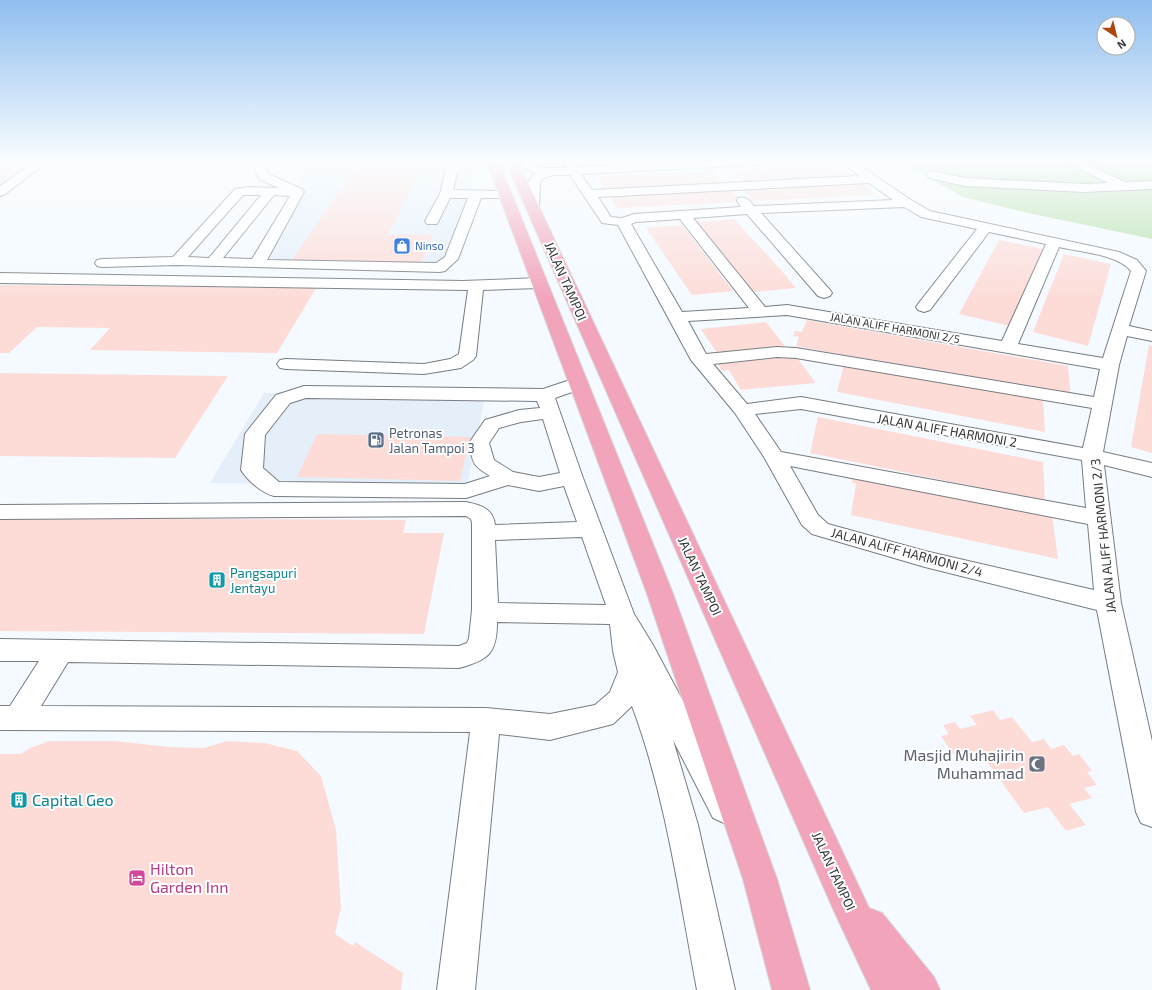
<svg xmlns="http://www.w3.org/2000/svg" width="1152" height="990" font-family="'Exo 2',sans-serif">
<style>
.built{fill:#e4effa}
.green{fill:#b3dea8}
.building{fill:#fddcd8}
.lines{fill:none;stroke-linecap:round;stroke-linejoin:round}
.minor-casing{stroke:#777c81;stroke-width:2}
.major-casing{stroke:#d6d7d7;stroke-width:2}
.minor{fill:#fff;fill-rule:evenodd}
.major{fill:#f2a4bb;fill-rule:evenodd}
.labels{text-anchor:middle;stroke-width:4;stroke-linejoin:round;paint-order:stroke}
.far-shop-label{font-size:11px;fill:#366cbe;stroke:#fff;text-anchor:start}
.far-street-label{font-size:11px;fill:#343638;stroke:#fff}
.street-label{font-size:13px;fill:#343638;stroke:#fff}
.service-label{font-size:13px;fill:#4e5e75;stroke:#fff;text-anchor:start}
.culture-label{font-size:13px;fill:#0d838f;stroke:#fff;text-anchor:start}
.near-worship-label{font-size:16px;fill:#5b616d;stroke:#fff;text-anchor:end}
.near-culture-label{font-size:16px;fill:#0d838f;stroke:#fff;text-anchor:start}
.near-hotel-label{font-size:16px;fill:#b23c85;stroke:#fff;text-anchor:start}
</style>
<rect width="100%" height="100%" fill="#f4faff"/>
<g class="built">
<polygon points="296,160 470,160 473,196 447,259 438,267 263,263 303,191"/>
<polygon points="264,393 485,396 467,487 210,483"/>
</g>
<polygon class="green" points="898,160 1152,160 1152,239 1019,211 963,197"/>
<g class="building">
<polygon points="361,160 425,160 388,235 432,235 421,263 292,260"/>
<polygon points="0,161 32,161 0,183"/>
<polygon points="834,165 839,170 844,169 848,173 852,173 857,177 742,182 732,170"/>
<polygon points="713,171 722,184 603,190 598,176"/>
<polygon points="861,182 876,195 752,201 741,188"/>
<polygon points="730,189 740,202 616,208 610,195"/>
<polygon points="734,219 781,270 796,288 754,292 697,222"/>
<polygon points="682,225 687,231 733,291 692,295 646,228"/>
<polygon points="999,240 1043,249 1010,326 959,314"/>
<polygon points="1064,254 1111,264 1088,346 1033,332"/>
<polygon points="0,285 316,288 277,353 90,350 110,328 37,327 9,353 0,353"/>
<polygon points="807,320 1068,366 1071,398 796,346 799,337 793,336 795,331 802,332"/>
<polygon points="766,322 785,346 717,353 701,329"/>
<polygon points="1149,345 1152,346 1152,453 1131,447"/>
<polygon points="795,355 816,383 741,390 729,370 722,371 717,362"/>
<polygon points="844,364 1043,400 1045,432 837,392"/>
<polygon points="0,373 228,376 175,458 0,456"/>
<polygon points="818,417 1043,462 1045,501 810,453"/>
<polygon points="317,434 470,437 460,481 297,477"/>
<polygon points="853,475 1052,515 1058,559 851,515 856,483 852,483"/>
<polygon points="0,518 406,520 403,533 444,533 424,634 0,631"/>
<polygon points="993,710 1000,720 1012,717 1032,742 1044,739 1051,749 1064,745 1073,756 1079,754 1092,771 1087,772 1097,785 1084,788 1092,798 1069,804 1086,825 1066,831 1048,807 1024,813 979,751 955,757 941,736 949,734 943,725 955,722 960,729 977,725 970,716"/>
<polygon points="49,741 115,741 169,747 204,748 227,741 265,743 297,751 321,776 336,830 341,908 335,934 353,946 355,942 403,973 401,990 0,990 0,754 21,754 30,748"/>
</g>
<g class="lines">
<g class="minor-casing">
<g id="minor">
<polygon points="37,160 50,160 4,195 0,196 0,186"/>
<path d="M253,160H265L268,174L302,189L304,192L267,260L436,263L445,257L468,198H450L437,224H427L425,221L440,194L448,160H460L453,190L504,191L508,192L510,195L508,198H481L458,259L445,271L440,272L177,265L102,267L97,266L95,263L97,260L102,259L173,257L235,189L250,187L279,188L259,179ZM243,195H261L209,258L188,257ZM274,195L290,196L252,259L223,258Z"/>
<path d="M517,160H529L536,165L543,168H566L562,160H574L577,167L714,160H796L791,163L581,174L592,190L859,176L839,160H852L911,200L930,211L1119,252L1137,260L1146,271L1129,326L1152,331V341L1127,336L1119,365L1103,452L1152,463V477L1104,465L1121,603L1152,741V827L1141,823L1136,812L1097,610L925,567L812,534L802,525L764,457L735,413L691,360L618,225L602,223L570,175H553L542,179L540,183L539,207L538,210H528L527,207L528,183L533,174L536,173L524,168ZM869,183L893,200L754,206C749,200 747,196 738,198L737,201L741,207L634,214L622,218L611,217L598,197ZM904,207L921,217L977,229L918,304L916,307L918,310L924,312L930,310L989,232L1046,244L1002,341L787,305L765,307L693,218L747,214L818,296L824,298L830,296L832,293L830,290L761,213ZM680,219L749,308L682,312L631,224L636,222ZM1059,247C1080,252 1117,254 1131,271L1103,358L1018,344ZM787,315L1100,369L1094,397L796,348L777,347L706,354L688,321ZM777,357L796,358L1092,408L1083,448L801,397L747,404L713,364ZM801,409L1082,460L1086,508L781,452L755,414ZM790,466L1088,524L1094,590L925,551L828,524L818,515Z"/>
<polygon points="1064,160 1079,160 1125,182 1152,181 1152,189 1084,192 965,186 929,178 927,175 929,172 933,171 965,178 1084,184 1108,183"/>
<polygon points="0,273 463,281 539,278 544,280 547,283 544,286 539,288 483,290 476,356 473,360 461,368 424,374 286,369 280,368 277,364 280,360 286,359 424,364 450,359 459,354 468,290 0,283"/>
<path d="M579,377L586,379L588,383L586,387L555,398L583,478L634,614L653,645L740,808L735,818L724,823L713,818L673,740L698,825L735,990H697C679,895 666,797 632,706L613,724L550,740L499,734L475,990H437L470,732L0,730V706H10L39,661H0V639L459,646L467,643L469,638L472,610V523L471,519L466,516L0,519V505L466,502C480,505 493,508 495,525L577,522L564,486L539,491L508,485L466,498L274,496C262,493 248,481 241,470L245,434L248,430L276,395L304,386L543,389ZM306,398L537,401L540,408L519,410L485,420L469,443C473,463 472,465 490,476L465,484L279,482L263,468L265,435L290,403ZM543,419L560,473L539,477L513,472L494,460L489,443L499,428L521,422ZM582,537L606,605L498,603L495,540ZM497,622L610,624L613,651L618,672L610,692L595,705L550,714L486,708L41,706L68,662L459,668C488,660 497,654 497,622Z"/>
</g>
</g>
<g class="major-casing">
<g id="major">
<polygon points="486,160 498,160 672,591 777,879 810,990 772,990 743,879 646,591"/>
<polygon points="505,160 517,160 869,908 882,913 934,977 940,990 871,990 834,911"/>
</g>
</g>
<use href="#minor" class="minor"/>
<use href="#major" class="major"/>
</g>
<linearGradient id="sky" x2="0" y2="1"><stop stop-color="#8fbeef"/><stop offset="0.54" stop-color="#fafdff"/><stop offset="1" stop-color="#fafdff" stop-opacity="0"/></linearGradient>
<rect width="1152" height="299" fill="url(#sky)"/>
<defs>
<g id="shop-square" transform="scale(0.9)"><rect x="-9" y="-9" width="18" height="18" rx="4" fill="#3f7fe0" stroke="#fff"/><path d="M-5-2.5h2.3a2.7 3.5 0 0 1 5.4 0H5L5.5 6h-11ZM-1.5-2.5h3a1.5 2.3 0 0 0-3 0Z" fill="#fff"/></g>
<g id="fuel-square" transform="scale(0.9)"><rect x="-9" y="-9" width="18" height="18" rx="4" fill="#5c6f8a" stroke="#fff"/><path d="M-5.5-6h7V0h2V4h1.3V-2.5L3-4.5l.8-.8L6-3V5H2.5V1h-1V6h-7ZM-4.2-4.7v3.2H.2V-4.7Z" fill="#fff"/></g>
<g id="building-square" transform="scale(0.9)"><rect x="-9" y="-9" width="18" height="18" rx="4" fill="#0f9aa8" stroke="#fff"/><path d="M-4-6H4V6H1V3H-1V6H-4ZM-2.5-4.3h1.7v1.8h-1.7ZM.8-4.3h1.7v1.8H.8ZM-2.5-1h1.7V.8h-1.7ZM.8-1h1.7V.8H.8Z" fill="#fff"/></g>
<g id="mosque-square" transform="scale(0.9)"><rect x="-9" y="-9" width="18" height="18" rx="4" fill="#6b7280" stroke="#fff"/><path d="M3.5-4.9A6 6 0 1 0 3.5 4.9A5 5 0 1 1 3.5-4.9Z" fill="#fff"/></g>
<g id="hotel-square" transform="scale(0.9)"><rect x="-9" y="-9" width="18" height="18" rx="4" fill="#d1479c" stroke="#fff"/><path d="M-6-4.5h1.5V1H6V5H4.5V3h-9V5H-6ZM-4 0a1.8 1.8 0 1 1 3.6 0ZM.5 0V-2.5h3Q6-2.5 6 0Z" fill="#fff"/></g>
</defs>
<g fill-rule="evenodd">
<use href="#shop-square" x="402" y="246"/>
<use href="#fuel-square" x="376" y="440"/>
<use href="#building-square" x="217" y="580"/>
<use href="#mosque-square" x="1037" y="764"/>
<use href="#building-square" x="19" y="800"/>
<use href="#hotel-square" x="137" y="878"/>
</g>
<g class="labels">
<g class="far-shop-label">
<text x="415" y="250">Ninso</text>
</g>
<g class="far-street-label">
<text transform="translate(895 328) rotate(10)" y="4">JALAN ALIFF HARMONI 2/5</text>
</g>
<g class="street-label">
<text transform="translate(566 281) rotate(66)" y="5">JALAN TAMPOI</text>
<text transform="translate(947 430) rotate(10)" y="5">JALAN ALIFF HARMONI 2</text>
<text transform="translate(1103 536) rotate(-96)" y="5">JALAN ALIFF HARMONI 2/3</text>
<text transform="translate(907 552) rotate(15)" y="5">JALAN ALIFF HARMONI 2/4</text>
<text transform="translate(700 576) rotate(65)" y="5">JALAN TAMPOI</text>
<text transform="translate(834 871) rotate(65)" y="5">JALAN TAMPOI</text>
</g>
<g class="service-label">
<text x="389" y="438">Petronas<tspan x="389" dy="15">Jalan Tampoi 3</tspan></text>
</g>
<g class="culture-label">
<text x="230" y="578">Pangsapuri<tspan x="230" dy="15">Jentayu</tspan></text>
</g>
<g class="near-worship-label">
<text x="1024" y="761">Masjid Muhajirin<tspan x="1024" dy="18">Muhammad</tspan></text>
</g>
<g class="near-culture-label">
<text x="32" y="806">Capital Geo</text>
</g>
<g class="near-hotel-label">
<text x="150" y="875">Hilton<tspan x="150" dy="18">Garden Inn</tspan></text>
</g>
</g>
<g transform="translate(1116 36) rotate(145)"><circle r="19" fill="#ffffff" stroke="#aeafaf"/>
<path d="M0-3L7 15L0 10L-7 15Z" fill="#aa470f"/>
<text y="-6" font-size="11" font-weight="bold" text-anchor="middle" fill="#343638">N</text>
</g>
</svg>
